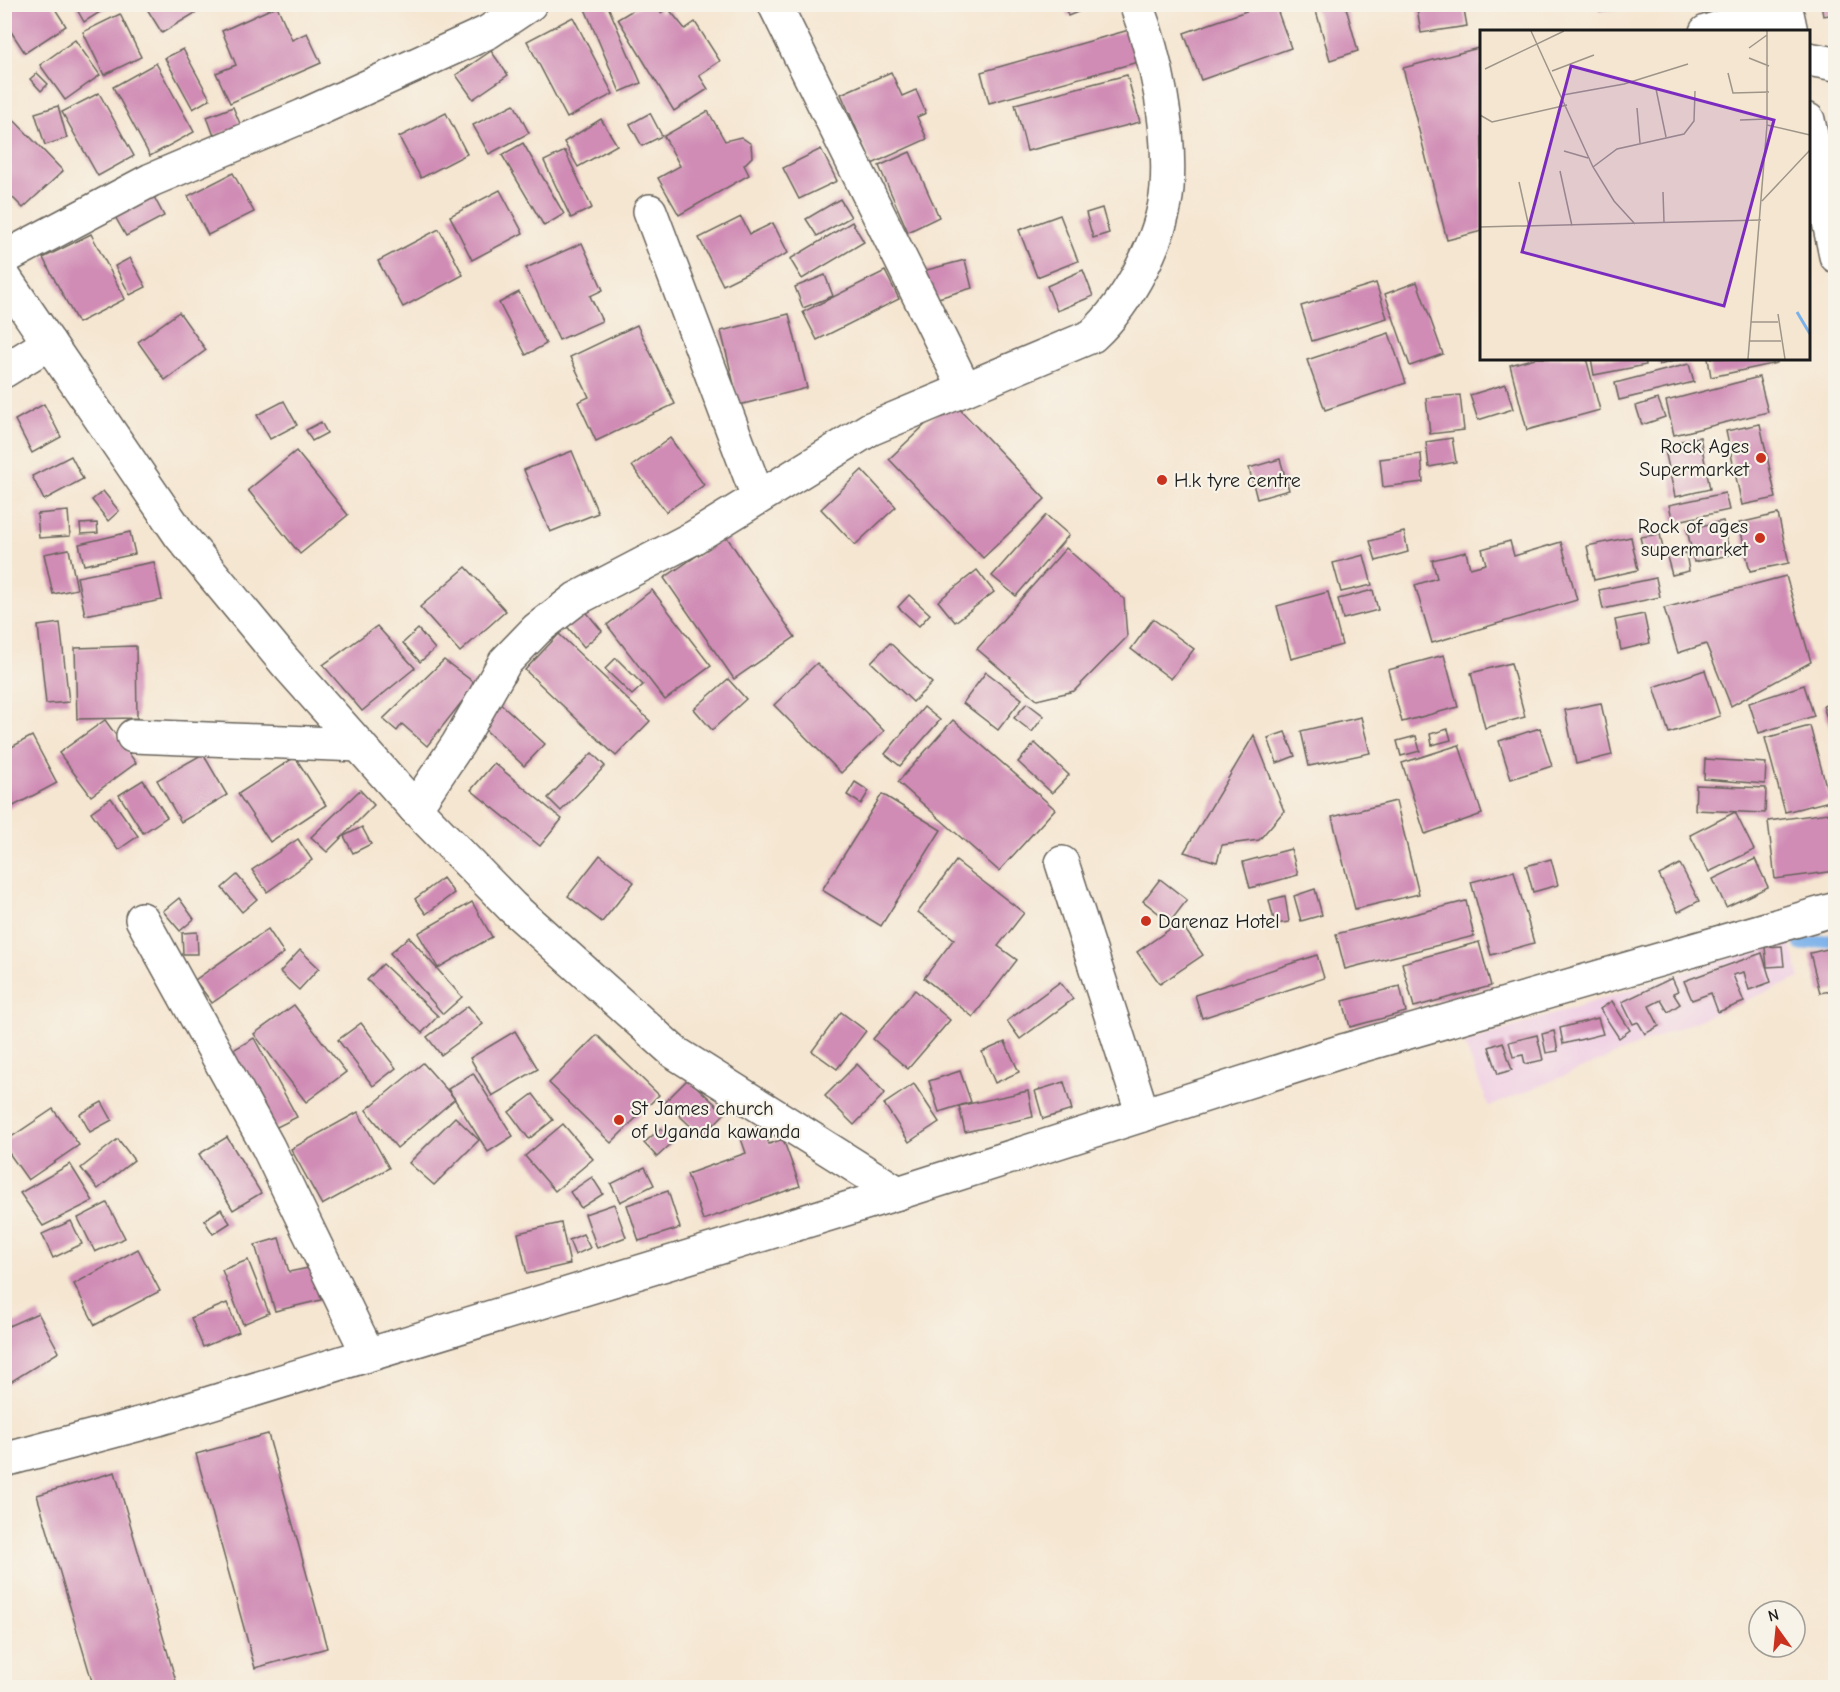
<svg xmlns="http://www.w3.org/2000/svg" width="1840" height="1692" font-family="'Comic Neue',sans-serif">
<style>
.built{fill:#f0d0e4}
.lines{fill:none;stroke-linecap:round;stroke-linejoin:round}
.stream{stroke:#7bb1ea;stroke-width:12}
.building{fill:#d08cb5}
.minor-casing{stroke:#68635b;stroke-width:36}
.major-casing{stroke:#68635b;stroke-width:36}
.minor{stroke:#fff;stroke-width:33}
.major{stroke:#fff;stroke-width:33}
.poi-dot{fill:#c8321e;stroke:#f7f3e8;stroke-width:2}
.labels{text-anchor:middle;stroke-width:4.5;stroke-linejoin:round;paint-order:stroke}
.poi-label{font-size:20px;fill:#1c1c1c;stroke:#f7f3e8;text-anchor:start}
.inset-river{fill:none;stroke:#7bb1ea;stroke-width:3}
.inset-road{fill:none;stroke:#9e9589;stroke-width:1.5}
.view{fill:#7b2cbf;fill-opacity:0.15;stroke:#7b2cbf;stroke-width:3}
.inset-edge{fill:none;stroke:#1c1c1c;stroke-width:3}
</style>
<rect width="100%" height="100%" fill="#f7f3e8"/>
<filter id="ink" filterUnits="userSpaceOnUse"><feTurbulence type="fractalNoise" baseFrequency=".0167" numOctaves="2"/><feDisplacementMap in="SourceGraphic" scale="12" xChannelSelector="R" yChannelSelector="G"/><feConvolveMatrix kernelMatrix="1 2 1 2 8 2 1 2 1" color-interpolation-filters="sRGB"/></filter>
<filter id="wash" filterUnits="userSpaceOnUse"><feTurbulence type="fractalNoise" baseFrequency=".008" numOctaves="4" result="noise"/><feDisplacementMap in="SourceGraphic" scale="24" xChannelSelector="R" yChannelSelector="G"/><feGaussianBlur stdDeviation="1.35" result="paint"/><feColorMatrix in="noise" values="0 0 0 0 0 0 0 0 0 0 0 0 0 0 0 0 0 1.4 0 .05"/><feComposite in="paint" operator="in"/></filter>
<g filter="url(#wash)">
<rect width="100%" height="100%" fill="#f5e6d1"/>
<polygon class="built" points="1789,939 1800,978 1489,1107 1464,1043"/>
<g class="lines">
<polyline class="stream" points="1800,945 1836,939"/>
</g>
<g id="blocks">
<g class="building">
<polygon points="15,4 52,4 66,26 25,53 4,21 4,11"/>
<polygon points="74,4 113,4 84,22"/>
<polygon points="144,4 210,4 162,33"/>
<polygon points="583,4 607,4 641,83 620,92"/>
<polygon points="643,4 656,4 661,13 668,8 685,29 695,22 720,61 699,75 708,89 674,111 618,19"/>
<polygon points="1064,4 1094,4 1095,5 1068,16"/>
<polygon points="1266,4 1275,4 1291,48 1201,80 1184,33"/>
<polygon points="1314,4 1345,4 1358,51 1330,60"/>
<polygon points="1435,4 1463,4 1467,26 1421,33 1417,8"/>
<polygon points="1599,4 1639,4 1639,6 1600,11"/>
<polygon points="1821,4 1836,4 1836,14 1823,16"/>
<polygon points="277,6 292,40 307,33 321,63 230,103 216,73 236,65 222,31"/>
<polygon points="120,14 141,57 104,75 83,32"/>
<polygon points="573,17 613,94 567,118 527,41"/>
<polygon points="1129,30 1138,62 989,103 981,72"/>
<polygon points="75,40 100,75 65,100 40,65"/>
<polygon points="1482,47 1482,231 1447,240 1403,68"/>
<polygon points="183,49 210,99 193,109 165,58"/>
<polygon points="491,51 508,75 473,99 456,75"/>
<polygon points="156,63 194,132 150,156 113,87"/>
<polygon points="891,72 902,96 916,90 926,113 917,117 927,139 872,164 841,94"/>
<polygon points="37,73 48,84 41,91 30,79"/>
<polygon points="1127,75 1140,122 1027,151 1015,104"/>
<polygon points="99,93 134,156 98,176 62,112"/>
<polygon points="514,104 529,133 489,154 473,125"/>
<polygon points="58,106 67,138 45,145 35,113"/>
<polygon points="233,107 241,126 214,136 207,117"/>
<polygon points="708,111 725,141 741,137 751,144 752,157 744,165 749,175 679,215 658,178 680,166 664,136"/>
<polygon points="446,113 467,154 421,178 399,137"/>
<polygon points="650,113 662,136 642,146 630,124"/>
<polygon points="9,115 63,171 23,208 4,189 4,119"/>
<polygon points="601,119 617,145 578,167 564,142"/>
<polygon points="523,143 564,214 544,226 502,155"/>
<polygon points="821,149 837,181 799,199 783,168"/>
<polygon points="565,151 592,208 571,218 544,161"/>
<polygon points="910,152 939,217 908,232 879,166"/>
<polygon points="233,173 254,212 208,235 188,196"/>
<polygon points="500,190 523,233 472,260 450,216"/>
<polygon points="152,193 164,216 126,236 113,213"/>
<polygon points="840,199 851,217 817,236 806,219"/>
<polygon points="1102,208 1109,233 1093,238 1086,213"/>
<polygon points="1060,215 1078,261 1037,277 1019,230"/>
<polygon points="741,217 750,234 773,223 788,253 723,285 699,238"/>
<polygon points="852,222 864,242 802,279 790,259"/>
<polygon points="439,229 463,275 403,307 378,261"/>
<polygon points="91,234 125,299 78,323 43,258"/>
<polygon points="582,243 603,290 590,296 602,321 559,340 526,268"/>
<polygon points="130,258 146,287 130,295 115,266"/>
<polygon points="965,260 972,288 928,301 919,272"/>
<polygon points="1083,270 1093,296 1057,311 1047,286"/>
<polygon points="885,271 899,299 817,340 803,312"/>
<polygon points="825,275 833,296 803,308 795,287"/>
<polygon points="1417,282 1443,354 1410,366 1385,294"/>
<polygon points="1376,283 1387,318 1312,341 1301,306"/>
<polygon points="519,292 546,344 526,355 499,303"/>
<polygon points="179,312 206,350 165,380 138,342"/>
<polygon points="789,314 807,388 739,405 721,331"/>
<polygon points="637,325 675,404 596,441 578,402 589,397 570,357"/>
<polygon points="1389,333 1406,383 1325,410 1307,360"/>
<polygon points="1535,358 1586,358 1600,410 1527,430 1510,365"/>
<polygon points="1591,358 1645,358 1646,365 1594,375"/>
<polygon points="1657,358 1682,358 1682,359 1659,365"/>
<polygon points="1708,358 1776,358 1777,363 1711,377"/>
<polygon points="1689,364 1694,382 1619,400 1615,383"/>
<polygon points="1759,377 1768,412 1674,435 1666,401"/>
<polygon points="1506,384 1513,409 1478,420 1470,395"/>
<polygon points="1460,395 1464,430 1430,434 1426,398"/>
<polygon points="1658,399 1665,417 1642,425 1636,406"/>
<polygon points="951,400 1045,499 983,558 889,459"/>
<polygon points="284,401 297,425 270,439 257,415"/>
<polygon points="44,404 61,437 32,453 15,420"/>
<polygon points="321,422 327,433 312,441 306,430"/>
<polygon points="1760,424 1776,498 1742,505 1726,431"/>
<polygon points="1700,437 1710,489 1675,497 1664,445"/>
<polygon points="670,438 704,485 666,512 632,466"/>
<polygon points="1452,438 1456,462 1429,467 1426,442"/>
<polygon points="296,451 348,515 300,554 248,490"/>
<polygon points="572,451 598,513 550,532 524,470"/>
<polygon points="1421,454 1423,482 1383,487 1380,459"/>
<polygon points="71,456 83,479 44,500 32,476"/>
<polygon points="1280,459 1289,490 1257,499 1249,468"/>
<polygon points="862,470 896,507 855,545 821,509"/>
<polygon points="103,491 119,511 108,521 92,500"/>
<polygon points="1725,493 1729,510 1673,522 1669,505"/>
<polygon points="68,511 70,536 39,538 37,514"/>
<polygon points="1778,514 1789,563 1750,571 1739,523"/>
<polygon points="1046,515 1069,535 1016,596 992,576"/>
<polygon points="1723,521 1730,555 1694,562 1687,529"/>
<polygon points="97,523 98,533 81,534 80,524"/>
<polygon points="130,532 135,554 84,565 79,544"/>
<polygon points="1404,532 1408,552 1376,561 1370,541"/>
<polygon points="1660,534 1663,549 1644,553 1640,537"/>
<polygon points="726,536 795,637 734,679 664,578"/>
<polygon points="1631,537 1638,570 1594,580 1587,546"/>
<polygon points="1510,541 1514,556 1561,542 1577,600 1432,643 1415,585 1437,578 1432,560 1466,552 1470,568 1486,564 1482,549"/>
<polygon points="1066,548 1124,599 1127,637 1074,691 1037,700 977,649"/>
<polygon points="69,549 77,589 53,594 44,554"/>
<polygon points="1686,553 1689,571 1672,575 1667,557"/>
<polygon points="1364,555 1372,585 1341,592 1333,563"/>
<polygon points="154,562 162,600 85,615 77,577"/>
<polygon points="466,567 506,611 460,652 420,607"/>
<polygon points="977,570 994,592 955,622 938,601"/>
<polygon points="1786,576 1811,662 1731,706 1706,644 1678,653 1664,608"/>
<polygon points="1656,578 1660,597 1603,609 1599,590"/>
<polygon points="652,590 711,666 665,700 607,625"/>
<polygon points="1373,590 1378,610 1343,619 1338,599"/>
<polygon points="1328,592 1342,645 1291,659 1277,606"/>
<polygon points="909,595 930,614 919,626 898,607"/>
<polygon points="583,608 602,631 584,647 565,624"/>
<polygon points="1644,614 1650,643 1621,650 1615,620"/>
<polygon points="1153,619 1194,649 1171,679 1131,649"/>
<polygon points="60,623 69,702 46,704 38,626"/>
<polygon points="377,626 415,668 362,711 323,665"/>
<polygon points="418,629 435,649 420,662 403,643"/>
<polygon points="559,634 650,721 616,756 525,670"/>
<polygon points="890,643 932,683 913,702 871,662"/>
<polygon points="136,646 137,718 77,719 75,648"/>
<polygon points="1444,655 1458,707 1402,722 1388,670"/>
<polygon points="616,658 643,685 632,695 605,669"/>
<polygon points="444,660 476,684 427,746 402,724 397,731 383,719"/>
<polygon points="817,663 884,731 841,773 774,705"/>
<polygon points="1511,663 1525,717 1485,728 1471,673"/>
<polygon points="1705,670 1720,716 1669,733 1654,687"/>
<polygon points="986,672 1022,699 998,730 963,703"/>
<polygon points="728,679 746,699 712,730 694,709"/>
<polygon points="1804,685 1814,716 1759,733 1749,703"/>
<polygon points="499,702 545,744 524,766 479,724"/>
<polygon points="1836,702 1836,743 1835,743 1823,706"/>
<polygon points="1027,703 1044,716 1032,732 1014,718"/>
<polygon points="1601,703 1612,755 1576,764 1565,710"/>
<polygon points="924,707 940,720 900,766 885,754"/>
<polygon points="1361,717 1370,753 1309,766 1301,731"/>
<polygon points="105,720 136,763 91,796 59,753"/>
<polygon points="953,720 1055,809 999,871 898,782"/>
<polygon points="1810,726 1830,801 1785,812 1765,738"/>
<polygon points="1540,728 1552,766 1511,779 1499,741"/>
<polygon points="1448,729 1451,740 1432,745 1430,734"/>
<polygon points="1285,732 1295,756 1277,763 1268,738"/>
<polygon points="1254,735 1284,811 1259,840 1222,845 1217,862 1184,852"/>
<polygon points="32,736 57,783 4,811 4,751"/>
<polygon points="1416,736 1420,751 1401,756 1397,741"/>
<polygon points="1035,743 1069,775 1052,793 1018,762"/>
<polygon points="1459,745 1482,814 1425,834 1402,763"/>
<polygon points="592,753 605,766 561,811 548,798"/>
<polygon points="203,754 227,795 181,822 157,780"/>
<polygon points="295,757 326,805 270,842 238,794"/>
<polygon points="1705,759 1766,763 1765,784 1704,779"/>
<polygon points="494,763 562,819 540,846 471,790"/>
<polygon points="143,780 167,817 143,833 119,795"/>
<polygon points="855,782 869,791 861,804 847,795"/>
<polygon points="1696,785 1766,788 1765,813 1695,810"/>
<polygon points="360,790 374,805 327,852 311,837"/>
<polygon points="882,794 941,830 881,926 822,890"/>
<polygon points="111,798 138,836 118,850 91,812"/>
<polygon points="1396,801 1419,894 1355,909 1332,817"/>
<polygon points="1735,812 1754,850 1709,872 1690,835"/>
<polygon points="1836,812 1836,871 1775,879 1768,821"/>
<polygon points="362,827 371,844 353,853 344,836"/>
<polygon points="298,839 312,860 267,892 252,870"/>
<polygon points="1291,849 1298,875 1250,888 1243,862"/>
<polygon points="600,855 634,882 602,922 568,896"/>
<polygon points="1551,859 1558,885 1533,892 1526,866"/>
<polygon points="1755,859 1768,887 1726,907 1713,879"/>
<polygon points="956,861 1024,913 998,946 1017,960 973,1017 924,978 954,939 918,912"/>
<polygon points="1680,864 1699,901 1678,912 1659,875"/>
<polygon points="1514,871 1534,943 1491,955 1471,882"/>
<polygon points="237,875 257,899 242,912 222,888"/>
<polygon points="443,878 454,893 426,914 415,899"/>
<polygon points="1160,879 1187,900 1170,922 1143,901"/>
<polygon points="1315,889 1322,915 1301,921 1294,896"/>
<polygon points="1285,896 1289,922 1275,924 1269,900"/>
<polygon points="179,898 194,919 180,931 163,911"/>
<polygon points="1466,901 1474,936 1345,969 1336,934"/>
<polygon points="472,902 492,937 438,968 418,933"/>
<polygon points="1180,922 1203,955 1160,984 1137,952"/>
<polygon points="268,929 284,953 212,1003 195,980"/>
<polygon points="197,932 198,954 183,954 182,933"/>
<polygon points="409,937 462,997 443,1014 390,953"/>
<polygon points="1479,942 1491,986 1414,1007 1402,963"/>
<polygon points="1782,946 1784,966 1767,967 1765,947"/>
<polygon points="1836,947 1836,990 1820,993 1810,953"/>
<polygon points="300,950 319,968 299,990 280,972"/>
<polygon points="1762,953 1771,982 1749,990 1744,972 1733,975 1744,1002 1718,1012 1711,993 1692,1000 1684,981"/>
<polygon points="1317,955 1324,978 1202,1018 1195,995"/>
<polygon points="383,964 438,1016 422,1033 367,980"/>
<polygon points="1672,978 1678,991 1673,993 1680,1004 1668,1012 1661,1000 1649,1006 1659,1026 1645,1034 1638,1022 1633,1024 1622,1002"/>
<polygon points="1060,982 1073,999 1020,1039 1007,1021"/>
<polygon points="1400,986 1406,1012 1350,1027 1343,1001"/>
<polygon points="915,990 950,1020 908,1069 873,1039"/>
<polygon points="1612,1001 1630,1030 1619,1038 1600,1009"/>
<polygon points="294,1005 346,1072 306,1102 254,1034"/>
<polygon points="468,1006 483,1024 441,1055 427,1037"/>
<polygon points="841,1012 866,1031 837,1069 812,1051"/>
<polygon points="1598,1018 1603,1034 1563,1044 1560,1028"/>
<polygon points="361,1023 396,1068 373,1086 338,1040"/>
<polygon points="515,1031 538,1069 492,1096 470,1058"/>
<polygon points="1554,1031 1558,1051 1546,1053 1542,1034"/>
<polygon points="597,1035 659,1095 611,1143 549,1083"/>
<polygon points="1537,1035 1543,1060 1525,1064 1523,1055 1513,1057 1509,1042"/>
<polygon points="254,1038 297,1117 269,1131 226,1054"/>
<polygon points="1005,1042 1019,1072 995,1083 982,1052"/>
<polygon points="1503,1042 1512,1070 1498,1074 1489,1047"/>
<polygon points="423,1063 455,1099 397,1148 366,1110"/>
<polygon points="857,1064 885,1093 854,1125 825,1096"/>
<polygon points="960,1071 971,1102 939,1112 929,1081"/>
<polygon points="473,1073 513,1136 488,1152 448,1089"/>
<polygon points="688,1079 725,1113 702,1137 665,1102"/>
<polygon points="1064,1082 1072,1110 1043,1119 1035,1091"/>
<polygon points="914,1084 939,1122 909,1142 884,1104"/>
<polygon points="1028,1091 1033,1117 965,1132 959,1106"/>
<polygon points="533,1094 553,1120 529,1139 509,1112"/>
<polygon points="102,1102 112,1120 90,1132 80,1114"/>
<polygon points="53,1109 79,1145 28,1180 4,1146 4,1142"/>
<polygon points="358,1112 389,1168 322,1205 291,1149"/>
<polygon points="455,1117 479,1140 434,1185 409,1163"/>
<polygon points="563,1124 593,1159 555,1191 525,1156"/>
<polygon points="762,1125 769,1144 783,1139 800,1186 703,1220 687,1174 746,1153 739,1133"/>
<polygon points="661,1128 673,1142 657,1157 644,1143"/>
<polygon points="227,1137 261,1193 233,1210 199,1154"/>
<polygon points="118,1139 134,1160 98,1189 81,1168"/>
<polygon points="70,1164 93,1201 43,1226 20,1193"/>
<polygon points="645,1167 654,1185 620,1202 611,1184"/>
<polygon points="592,1177 603,1194 581,1208 570,1192"/>
<polygon points="668,1191 680,1228 639,1241 627,1205"/>
<polygon points="107,1203 125,1238 95,1252 78,1218"/>
<polygon points="614,1204 626,1237 597,1248 585,1214"/>
<polygon points="221,1209 230,1223 213,1234 204,1220"/>
<polygon points="71,1221 82,1244 53,1258 42,1234"/>
<polygon points="561,1223 570,1264 527,1274 518,1233"/>
<polygon points="583,1234 590,1248 575,1255 569,1240"/>
<polygon points="279,1238 289,1272 314,1267 321,1300 275,1311 255,1245"/>
<polygon points="138,1249 160,1291 95,1325 74,1284"/>
<polygon points="248,1260 269,1313 243,1324 222,1270"/>
<polygon points="227,1303 239,1332 203,1347 191,1318"/>
<polygon points="38,1313 59,1352 4,1386 4,1328"/>
<polygon points="268,1434 327,1648 255,1668 196,1454"/>
<polygon points="115,1472 178,1688 94,1688 37,1495"/>
</g>
</g>
</g>
<g filter="url(#ink)">
<use href="#blocks" fill-opacity="0" stroke="#68635b" stroke-width="1.5"/>
<g class="lines">
<g class="minor-casing">
<g id="minor">
<polyline points="775,5 965,389"/>
<polyline points="1706,32 1785,7"/>
<polyline points="1808,59 1836,64"/>
<polyline points="650,211 758,497"/>
<polyline points="4,258 151,180 303,116 488,32 530,4"/>
<polyline points="4,277 180,535 285,662 415,808 512,907 674,1052 898,1193"/>
<polyline points="4,371 49,343"/>
<polyline points="133,736 359,745"/>
<path d="M415,808L458,744L505,662L537,629L576,599L693,538L870,429L1092,336C1128,303 1163,238 1167,188C1171,129 1157,60 1136,4"/>
<polyline points="1062,863 1143,1115"/>
<polyline points="142,919 268,1147 368,1354"/>
<polyline points="4,1460 158,1419 898,1193 1346,1050 1836,909"/>
</g>
</g>
<g class="major-casing">
<g id="major">
<polyline points="1785,4 1791,32"/>
<polyline points="1808,120 1836,256"/>
</g>
</g>
<use href="#minor" class="minor"/>
<use href="#major" class="major"/>
</g>
</g>
<g class="poi-dot">
<circle cx="1761" cy="458" r="6"/>
<circle cx="1162" cy="480" r="6"/>
<circle cx="1760" cy="538" r="6"/>
<circle cx="1146" cy="921" r="6"/>
<circle cx="619" cy="1120" r="6"/>
</g>
<g class="labels">
<g class="poi-label">
<text x="1749" y="453" text-anchor="end">Rock Ages<tspan x="1749" dy="23">Supermarket</tspan></text>
<text x="1174" y="487">H.k tyre centre</text>
<text x="1748" y="533" text-anchor="end">Rock of ages<tspan x="1748" dy="23">supermarket</tspan></text>
<text x="1158" y="928">Darenaz Hotel</text>
<text x="631" y="1115">St James church<tspan x="631" dy="23">of Uganda kawanda</tspan></text>
</g>
</g>
<g transform="translate(1480 30)">
<rect width="330" height="330" fill="#f5e6d1"/>
<path class="inset-river" d="M317,282L330,304"/>
<path class="inset-road" d="M51,1L113,137L134,171L155,194M269,18L287,5M269,28L289,36M5,39L84,1M72,41L114,25M248,43L253,63L289,62M176,59L186,107M83,65L144,54L208,34M157,78L160,113M0,85L12,92L87,75M260,90L287,89M287,95L330,105M84,121L108,128M113,137L137,119L204,104L214,91L215,61M80,141L92,196M39,152L49,197M183,162L184,192M282,171L330,120M0,197L281,190M298,284L305,329M271,292H298M269,311H301M268,329L287,95V1"/>
<path class="view" d="M91,36L294,90L244,276L42,222Z"/>
<rect width="330" height="330" class="inset-edge"/>
</g>
<rect width="1840" height="1692" fill="none" stroke="#f7f3e8" stroke-width="24"/>
<g transform="translate(1777 1629) rotate(345)"><circle r="28" fill="#f7f3e8" stroke="#9f9d96" stroke-width="1.5"/>
<path d="M0-4.5L10 22L0 15L-10 22Z" fill="#c8321e"/>
<text y="-9" font-size="16" font-weight="bold" text-anchor="middle" fill="#1c1c1c">N</text>
</g>
</svg>
